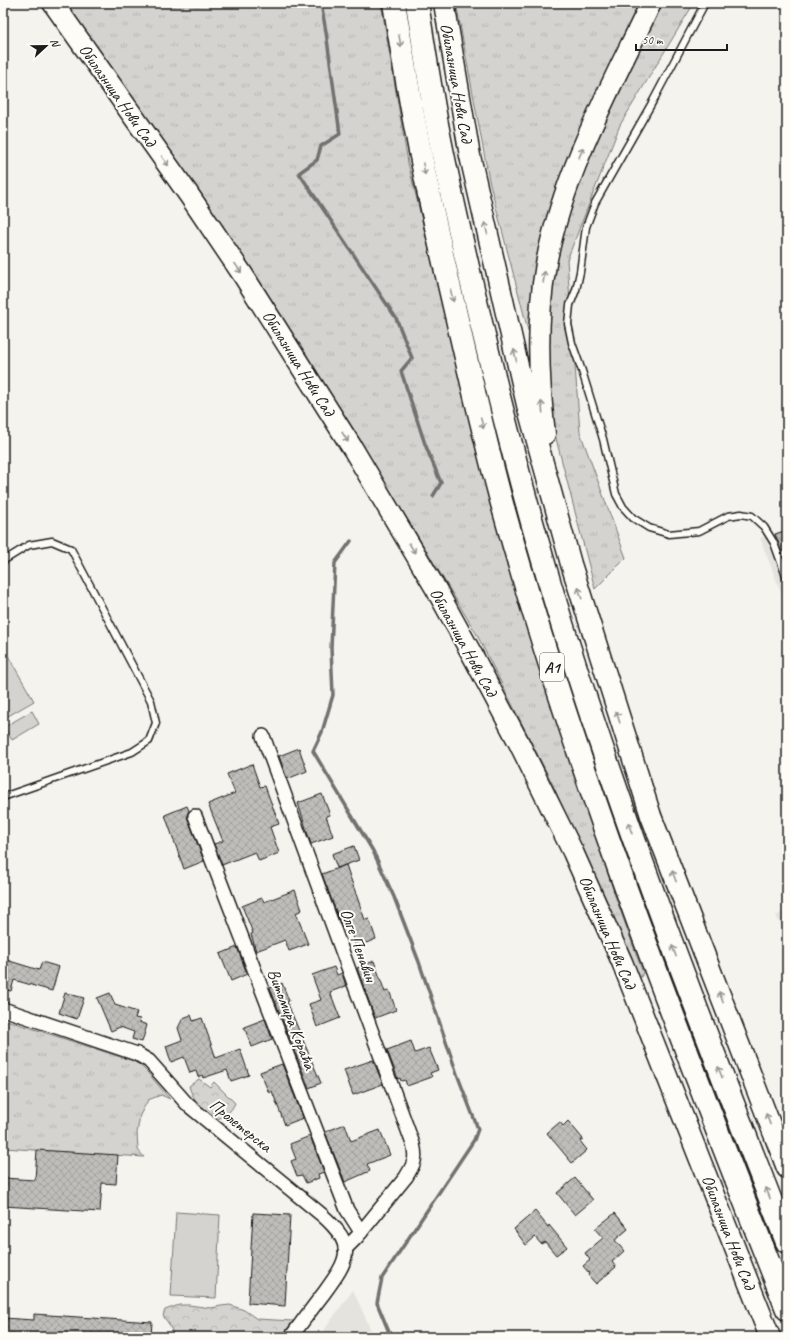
<svg xmlns="http://www.w3.org/2000/svg" width="790" height="1340" font-family="Caveat,sans-serif">
<style>
.built{fill:#e4e3de}
.grass{fill:url(#grass-tufts);stroke:#787876}
.forest{fill:url(#forest-crowns);stroke:#787876}
.pitch{fill:#d4d3cf;stroke:#787876}
.lines{fill:none;stroke-linecap:round;stroke-linejoin:round}
.stream{stroke:#72716f;stroke-width:3.5}
.building{fill:url(#building-cross-hatch);stroke:#1c1c1c}
.service-casing{stroke:#1c1c1c;stroke-width:9}
.minor-casing{stroke:#1c1c1c;stroke-width:16}
.primary-casing{stroke:#1c1c1c;stroke-width:23}
.motorway-casing{stroke:#1c1c1c;stroke-width:25}
.service{stroke:#fdfcf7;stroke-width:6}
.minor{stroke:#fdfcf7;stroke-width:13}
.primary{stroke:#fdfcf7;stroke-width:20}
.motorway{stroke:#fdfcf7;stroke-width:22}
.oneway{stroke:#989794}
.labels{text-anchor:middle;stroke-width:4;stroke-linejoin:round;paint-order:stroke}
.shield{fill:#fdfcf7;stroke:#605f5e;stroke-width:1}
.shield-label{font-size:16px;font-weight:bold;fill:#1c1c1c}
.street-label{font-size:17px;fill:#1c1c1c;stroke:#fdfcf7}
</style>
<defs>
<pattern id="grass-tufts" width="24" height="20" patternUnits="userSpaceOnUse"><rect width="24" height="20" fill="#d4d3cf"/><path d="M3 7l-1-3M5 7V3M7 7l1-3M15 17l-1-3M17 17v-4M19 17l1-3" fill="none" stroke="#b5b5b1"/></pattern>
<pattern id="forest-crowns" width="20" height="18" patternUnits="userSpaceOnUse"><rect width="20" height="18" fill="#d4d3cf"/><path d="M2 6a3 3 0 1 1 6 0M12 15a3 3 0 1 1 6 0" fill="none" stroke="#b5b5b1"/></pattern>
<pattern id="building-cross-hatch" width="8" height="8" patternUnits="userSpaceOnUse"><rect width="8" height="8" fill="#bebdba"/><path d="M0 0l8 8M0 8l8-8" fill="none" stroke="#a3a29f"/></pattern>
</defs>
<rect width="100%" height="100%" fill="#f4f3ee"/>
<filter id="ink" filterUnits="userSpaceOnUse"><feTurbulence type="fractalNoise" baseFrequency=".025" numOctaves="2"/><feDisplacementMap in="SourceGraphic" scale="8" xChannelSelector="R" yChannelSelector="G"/><feConvolveMatrix kernelMatrix="1 2 1 2 8 2 1 2 1" color-interpolation-filters="sRGB"/></filter>
<g filter="url(#ink)">
<g class="built">
<polygon points="787,530 787,608 760,538"/>
<polygon points="787,910 787,936 776,916"/>
<polygon points="353,1290 374,1337 319,1337"/>
</g>
<g class="grass">
<polygon points="65,3 381,3 408,163 472,425 519,599 547,692 617,901 643,973 638,983 552,783 476,633 425,548 345,418 200,192"/>
<polygon points="456,3 694,3 620,125 567,260 580,432 626,558 595,589 489,180"/>
<polygon points="3,1019 133,1061 140,1065 148,1073 170,1099 161,1095 148,1100 140,1115 137,1133 138,1150 144,1157 3,1148"/>
</g>
<g class="forest">
<path d="M199,1079L210,1087L214,1082L235,1103C231,1112 226,1115 218,1119C206,1113 192,1100 189,1086Z"/>
<polygon points="179,1305 189,1305 211,1308 221,1306 230,1305 244,1310 257,1319 293,1321 281,1337 168,1337 174,1336 169,1324 163,1316 165,1310"/>
</g>
<g class="pitch">
<polygon points="3,647 34,701 3,719"/>
<polygon points="32,711 39,724 12,740 4,727"/>
<polygon points="176,1212 220,1215 216,1298 171,1296"/>
</g>
<g class="lines">
<g class="stream">
<polyline points="321,3 326,32 340,134 321,146 317,160 299,173 396,318 412,358 401,371 425,444 441,483 433,496"/>
<polyline points="351,541 335,563 331,648 333,695 322,732 313,751 373,851 394,897 419,962 457,1074 478,1129 474,1140 382,1278 377,1303 391,1337"/>
</g>
</g>
<g class="building">
<polygon points="787,530 787,564 786,564 775,534"/>
<polygon points="299,748 307,771 287,779 279,756"/>
<polygon points="252,764 260,787 265,786 279,824 270,827 279,853 259,861 255,852 222,865 214,844 223,841 208,804 235,793 227,774"/>
<polygon points="322,794 330,815 326,816 333,836 311,844 298,803"/>
<polygon points="187,806 189,811 187,815 188,819 204,861 184,869 165,815"/>
<polygon points="354,846 359,860 337,868 332,854"/>
<polygon points="346,865 365,920 369,919 376,939 356,947 348,925 342,927 322,874"/>
<polygon points="295,890 302,910 296,913 308,944 289,951 285,940 256,951 251,934 253,933 242,906 262,898 264,902"/>
<polygon points="237,947 247,974 231,981 220,954"/>
<polygon points="3,959 39,970 42,962 59,967 52,991 14,980 11,991 3,989"/>
<polygon points="374,961 385,992 389,990 396,1010 375,1018 357,968"/>
<polygon points="334,967 337,975 342,973 346,986 330,992 340,1018 317,1027 309,1004 321,1000 312,975"/>
<polygon points="282,983 289,1001 287,1002 321,1083 309,1088 270,988"/>
<polygon points="65,993 84,998 77,1019 59,1013"/>
<polygon points="110,993 115,1005 137,1012 135,1018 140,1019 139,1022 147,1025 142,1042 132,1039 134,1032 120,1027 111,1031 97,998"/>
<polygon points="191,1015 193,1021 202,1018 216,1058 240,1049 249,1075 231,1081 227,1070 203,1078 202,1075 198,1077 196,1071 190,1073 184,1057 171,1062 166,1046 182,1040 178,1028 183,1018"/>
<polygon points="265,1019 272,1039 252,1047 244,1027"/>
<polygon points="411,1041 415,1053 429,1048 438,1070 430,1073 432,1077 407,1086 405,1080 401,1081 400,1078 398,1079 387,1050"/>
<polygon points="373,1060 383,1084 353,1095 344,1070"/>
<polygon points="282,1064 303,1118 285,1125 272,1091 269,1093 260,1072"/>
<polygon points="568,1121 583,1139 580,1141 587,1150 572,1163 547,1133 560,1122 563,1126"/>
<polygon points="345,1124 351,1141 380,1130 390,1155 367,1164 370,1171 345,1182 325,1132"/>
<polygon points="310,1136 324,1172 318,1174 319,1178 306,1183 302,1175 297,1176 291,1161 296,1159 290,1144"/>
<polygon points="37,1150 118,1155 116,1184 102,1183 100,1212 3,1206 3,1178 35,1180"/>
<polygon points="575,1178 593,1200 575,1215 557,1193"/>
<polygon points="535,1211 548,1227 549,1225 567,1247 556,1255 545,1242 541,1244 535,1237 526,1245 514,1229"/>
<polygon points="253,1213 290,1215 285,1306 248,1303"/>
<polygon points="615,1213 628,1229 615,1240 624,1251 612,1262 616,1267 596,1284 588,1275 589,1273 583,1266 590,1260 585,1253 603,1238 595,1229"/>
<polygon points="34,1314 152,1322 151,1337 3,1337 3,1318 34,1320"/>
</g>
<g class="lines">
<g class="service-casing">
<g id="service">
<polyline points="705,3 653,101 595,203 586,227 580,272 576,290 570,305 568,324 572,343 582,371 603,439 616,494 623,507 633,518 649,528 669,534 699,531 728,516 741,514 752,516 764,527 774,543 787,579"/>
<polyline points="3,561 29,545 52,541 71,549 151,701 156,723 149,741 132,752 3,797"/>
</g>
</g>
<g class="minor-casing">
<g id="minor">
<path d="M263,736L413,1144C417,1159 414,1164 406,1177L357,1237L345,1249"/>
<polyline points="195,816 347,1210 361,1232"/>
<path d="M3,1009L137,1054L149,1061L188,1105L322,1215C357,1246 349,1259 324,1293C313,1307 302,1322 291,1337"/>
</g>
</g>
<g class="primary-casing">
<g id="primary">
<polyline points="53,3 189,195 243,275 353,449 436,589 474,658 518,741 573,852 622,962 770,1337"/>
<polyline points="444,3 470,156 527,405 571,564 651,816 787,1168"/>
<path d="M545,434C538,377 536,320 546,264C564,171 611,87 651,3"/>
</g>
</g>
<g class="motorway-casing">
<g id="motorway">
<path d="M394,3C401,44 407,84 415,125C427,190 442,255 457,319C471,380 485,440 501,500C577,776 682,1043 787,1309"/>
<path d="M417,3C423,42 429,80 436,119C448,183 463,246 478,310C499,399 521,487 547,574C614,802 701,1022 787,1242"/>
</g>
</g>
<use href="#service" class="service"/>
<use href="#minor" class="minor"/>
<use href="#primary" class="primary"/>
<use href="#motorway" class="motorway"/>
</g>
<defs><path id="oneway-shaft" d="M-6 0H5M1.5-3L5.5 0L1.5 3" fill="none" stroke-width="1.6" stroke-linecap="round" stroke-linejoin="round"/></defs>
<g class="oneway">
<use href="#oneway-shaft" transform="translate(400 41) rotate(80)"/>
<use href="#oneway-shaft" transform="translate(581 153) rotate(-67)"/>
<use href="#oneway-shaft" transform="translate(165 161) rotate(55)"/>
<use href="#oneway-shaft" transform="translate(424 169) rotate(79)"/>
<use href="#oneway-shaft" transform="translate(486 228) rotate(-103)"/>
<use href="#oneway-shaft" transform="translate(238 268) rotate(56)"/>
<use href="#oneway-shaft" transform="translate(544 277) rotate(-82)"/>
<use href="#oneway-shaft" transform="translate(452 296) rotate(77)"/>
<use href="#oneway-shaft" transform="translate(515 355) rotate(-103)"/>
<use href="#oneway-shaft" transform="translate(542 407) rotate(-97)"/>
<use href="#oneway-shaft" transform="translate(482 423) rotate(76)"/>
<use href="#oneway-shaft" transform="translate(345 437) rotate(58)"/>
<use href="#oneway-shaft" transform="translate(412 548) rotate(59)"/>
<use href="#oneway-shaft" transform="translate(580 593) rotate(-107)"/>
<use href="#oneway-shaft" transform="translate(618 717) rotate(-108)"/>
<use href="#oneway-shaft" transform="translate(630 828) rotate(-109)"/>
<use href="#oneway-shaft" transform="translate(674 876) rotate(-111)"/>
<use href="#oneway-shaft" transform="translate(674 951) rotate(-111)"/>
<use href="#oneway-shaft" transform="translate(721 997) rotate(-111)"/>
<use href="#oneway-shaft" transform="translate(720 1072) rotate(-111)"/>
<use href="#oneway-shaft" transform="translate(768 1119) rotate(-111)"/>
<use href="#oneway-shaft" transform="translate(768 1193) rotate(-111)"/>
</g>
</g>
<g class="labels">
<rect class="shield" x="540" y="653" width="24" height="28" rx="3"/>
<g class="shield-label">
<text x="552" y="673">A1</text>
</g>
<g class="street-label">
<text transform="translate(457 83) rotate(80)" y="6">Обилазница Нови Сад</text>
<text transform="translate(118 95) rotate(55)" y="6">Обилазница Нови Сад</text>
<text transform="translate(299 363) rotate(58)" y="6">Обилазница Нови Сад</text>
<text transform="translate(464 642) rotate(61)" y="6">Обилазница Нови Сад</text>
<text transform="translate(608 932) rotate(67)" y="6">Обилазница Нови Сад</text>
<text transform="translate(359 945) rotate(70)" y="6">Олге Пенавин</text>
<text transform="translate(292 1019) rotate(69)" y="6">Витомира Кораћа</text>
<text transform="translate(241 1125) rotate(39)" y="6">Пролетерска</text>
<text transform="translate(729 1232) rotate(69)" y="6">Обилазница Нови Сад</text>
</g>
</g>
<rect width="790" height="1340" fill="none" stroke="#fdfcf7" stroke-width="16"/>
<rect x="8" y="8" width="774" height="1324" fill="none" stroke="#1c1c1c" stroke-width="1.5" filter="url(#ink)"/>
<g transform="translate(46 46) rotate(68)" stroke="#fdfcf7" stroke-width="3" paint-order="stroke">
<path d="M0-3L7 15L0 10L-7 15Z" fill="#1c1c1c"/>
<text y="-6" font-size="11" font-weight="bold" text-anchor="middle" fill="#1c1c1c">N</text>
</g>
<path d="M636 44v6h91v-6" fill="none" stroke="#1c1c1c" stroke-width="2"/>
<text x="642" y="44" font-size="12" fill="#1c1c1c" stroke="#fdfcf7" stroke-width="3" paint-order="stroke">50 m</text>
</svg>
